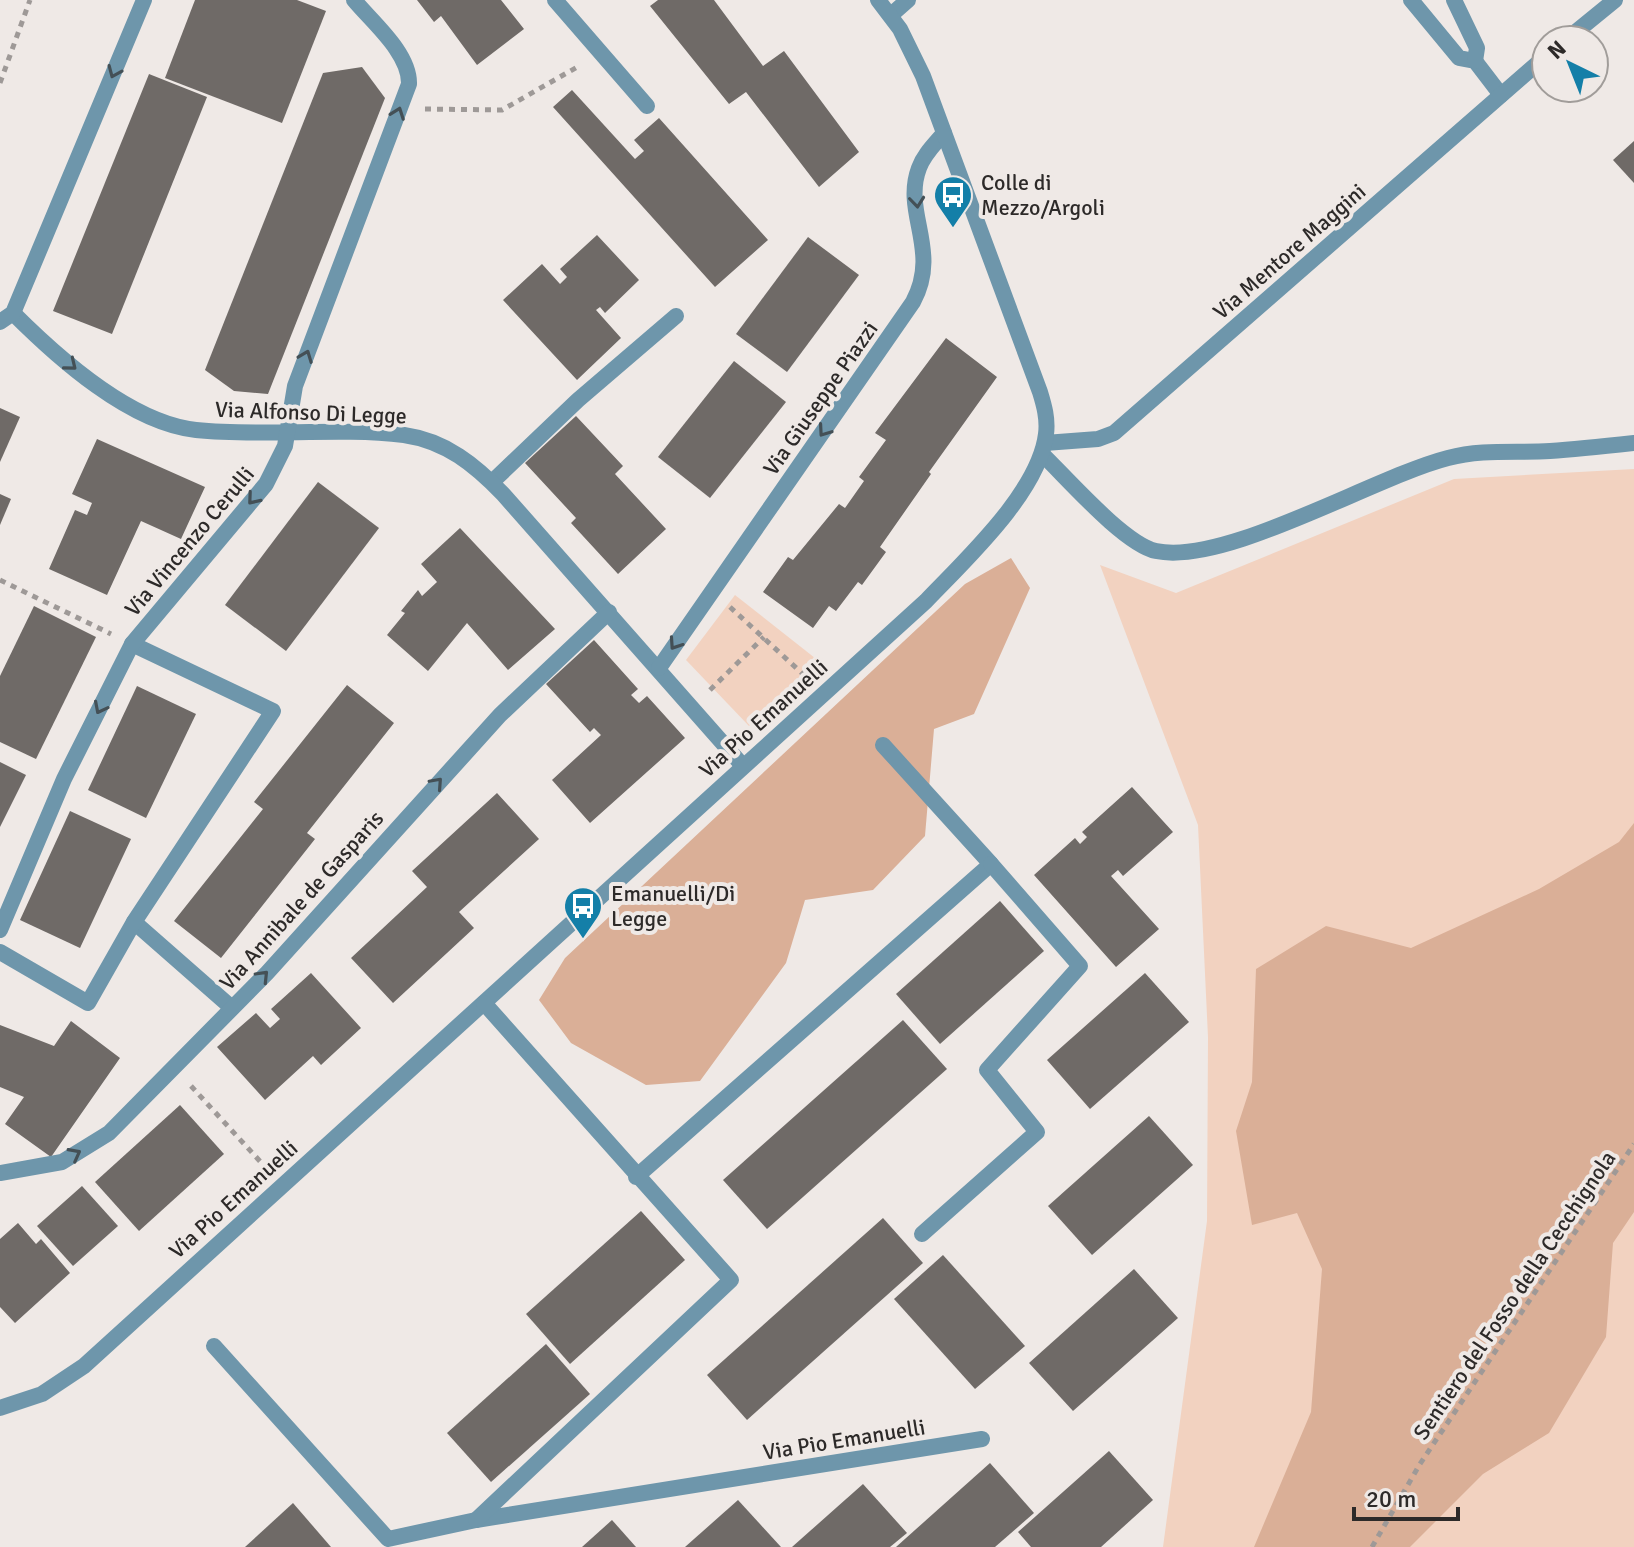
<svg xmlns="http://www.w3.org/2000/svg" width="1634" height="1547" font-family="Signika,sans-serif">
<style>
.green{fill:#f2d2c0}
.forest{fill:#daaf97}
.building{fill:#6f6a67}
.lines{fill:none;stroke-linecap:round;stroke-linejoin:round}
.path{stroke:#9e9997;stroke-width:5;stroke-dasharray:6 6;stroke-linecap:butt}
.service{stroke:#6e96ab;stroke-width:16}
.minor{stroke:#6e96ab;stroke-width:16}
.oneway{stroke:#445056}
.labels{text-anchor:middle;stroke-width:8;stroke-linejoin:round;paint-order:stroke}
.poi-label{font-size:22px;fill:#2d2a29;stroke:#efe9e6;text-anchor:start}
.street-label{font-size:22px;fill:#2d2a29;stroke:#efe9e6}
</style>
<rect width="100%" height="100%" fill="#efe9e6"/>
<g class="green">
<polygon points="1634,469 1634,1547 1163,1547 1207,1221 1208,1037 1198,825 1100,565 1176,593 1454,479"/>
<polygon points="735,595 820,662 749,726 686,660"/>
</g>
<g class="forest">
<polygon points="1011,558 1030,588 974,714 934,729 925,836 873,890 805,900 786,963 700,1081 646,1085 571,1043 539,1000 565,958 965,584"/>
<polygon points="1634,823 1634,1212 1613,1243 1606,1337 1549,1433 1483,1474 1410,1547 1254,1547 1311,1412 1322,1269 1297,1213 1252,1225 1236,1131 1252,1082 1256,969 1326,926 1411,948 1539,889 1619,842"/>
</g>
<g class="building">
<polygon points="195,0 297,0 326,11 282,123 165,78"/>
<polygon points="417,0 501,0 524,29 477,65 441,16 434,22"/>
<polygon points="658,0 714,0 763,66 784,51 859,152 819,187 746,92 729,104 650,6"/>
<polygon points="362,67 385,98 268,394 234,391 205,370 323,73"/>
<polygon points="149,74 207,97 112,334 53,311"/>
<polygon points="572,90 635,159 644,151 634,140 659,118 768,240 715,287 553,107"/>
<polygon points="1634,141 1634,183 1613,160"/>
<polygon points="597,235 639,280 605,313 600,307 596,310 621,338 577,380 503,300 542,264 560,284 567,277 560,269"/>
<polygon points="808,237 859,275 787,372 736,334"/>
<polygon points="946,338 997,377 929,472 931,474 880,547 886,552 862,585 858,582 836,611 829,606 813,628 763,592 788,557 793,560 839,504 845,508 864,481 859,477 886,440 875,433"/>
<polygon points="734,361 786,402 710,498 658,457"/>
<polygon points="0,408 20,417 0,462"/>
<polygon points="576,416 623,466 615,474 666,529 618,574 571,523 576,518 525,463"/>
<polygon points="97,439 205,487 181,539 141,521 107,595 49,569 75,510 87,515 92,503 72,494"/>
<polygon points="318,482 379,528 286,651 225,605"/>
<polygon points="0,494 11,499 0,525"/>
<polygon points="460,528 555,629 508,670 467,623 428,671 387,635 405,613 401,611 418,590 422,596 437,582 421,564"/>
<polygon points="34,606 96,637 36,759 0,742 0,676"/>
<polygon points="594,640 638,689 631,695 639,703 647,696 685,738 590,823 552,780 601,735 594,728 590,732 546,684"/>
<polygon points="347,685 394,723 307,833 315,839 221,958 174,921 263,809 254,802"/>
<polygon points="137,686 196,714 146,818 88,790"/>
<polygon points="0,762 26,775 0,827"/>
<polygon points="1132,787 1173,832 1123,876 1118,870 1111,876 1159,929 1116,967 1034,875 1075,838 1080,844 1087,837 1082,832"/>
<polygon points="497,793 539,839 459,912 474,928 393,1003 351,958 427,887 412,871"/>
<polygon points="70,811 131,839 80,948 20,920"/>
<polygon points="1000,901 1044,951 940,1044 896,994"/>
<polygon points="311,973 361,1028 321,1065 313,1056 265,1100 217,1047 256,1013 270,1028 280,1019 271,1009"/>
<polygon points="1145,973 1189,1022 1090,1109 1047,1060"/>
<polygon points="903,1020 947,1069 767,1229 723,1180"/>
<polygon points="71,1021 120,1058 51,1157 5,1124 24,1097 0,1087 0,1025 54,1046"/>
<polygon points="180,1105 224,1154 139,1231 95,1182"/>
<polygon points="1149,1116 1193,1165 1092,1255 1048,1206"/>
<polygon points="82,1186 118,1226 73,1266 37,1226"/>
<polygon points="641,1211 685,1260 570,1364 526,1314"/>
<polygon points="883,1218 923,1263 747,1420 707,1375"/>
<polygon points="18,1223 36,1244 41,1239 70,1273 15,1323 0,1307 0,1239"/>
<polygon points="943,1255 1025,1346 975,1389 894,1299"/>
<polygon points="1134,1269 1178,1318 1073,1411 1029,1363"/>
<polygon points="546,1344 590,1394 491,1482 447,1433"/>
<polygon points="1109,1451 1153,1500 1101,1547 1031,1547 1018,1532"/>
<polygon points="990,1463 1034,1513 995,1547 896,1547"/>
<polygon points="863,1484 907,1533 890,1547 792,1547"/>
<polygon points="738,1500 781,1547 685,1547"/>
<polygon points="293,1503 331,1547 245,1547"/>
<polygon points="612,1520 636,1547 582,1547"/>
</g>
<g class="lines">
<g class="path">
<polyline points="0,83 30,0"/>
<polyline points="425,109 502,110 579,66"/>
<polyline points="0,580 111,634"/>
<polyline points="730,607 805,676"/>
<polyline points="710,690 764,637"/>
<polyline points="191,1086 268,1170"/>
<polyline points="1372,1547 1420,1464 1634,1144"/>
</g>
<g class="service">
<polyline points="1411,0 1459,58 1475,61 1501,95"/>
<polyline points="1454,0 1477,48 1475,61"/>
<path d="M1042,454C1067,478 1124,544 1156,551C1225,566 1374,477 1448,458C1483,449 1514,453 1550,451C1578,449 1606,446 1634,443"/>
<polyline points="492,482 578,400 676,316"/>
<polyline points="134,922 232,1008"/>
<polyline points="0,952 88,1003 134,922 273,711 132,644"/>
</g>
<g class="minor">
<polyline points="555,0 647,106"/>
<polyline points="891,15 908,0"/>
<polyline points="1566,40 1615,0"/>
<path d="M13,313C58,358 130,423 196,430C265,437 336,427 404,435C446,441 475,465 503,494L743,766"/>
<polyline points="0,322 13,313 144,0"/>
<polyline points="1045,443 1098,439 1114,433 1546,56"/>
<path d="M659,668L913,302C941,250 902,213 919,168C924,154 935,144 944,133"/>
<path d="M0,930L64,779L132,644L266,484L285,446L295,386L409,84C410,53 372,22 354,0"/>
<polyline points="0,1173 62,1162 109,1133 267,973 500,715 609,612"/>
<polyline points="636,1177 991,864 883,745"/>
<polyline points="922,1234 1037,1132 987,1070 1080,966 991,864"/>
<polyline points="214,1346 388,1539 476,1520 982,1439"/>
<path d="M0,1408L42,1394L84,1366L926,601C965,560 1039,492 1046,434C1048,419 1044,405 1040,392L923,76L900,29L878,0"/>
<polyline points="476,1520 731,1280 484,1003"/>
</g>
</g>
<defs><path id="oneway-chevron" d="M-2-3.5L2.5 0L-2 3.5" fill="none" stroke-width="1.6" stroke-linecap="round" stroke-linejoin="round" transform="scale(2)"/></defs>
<g class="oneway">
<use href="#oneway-chevron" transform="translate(114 72) rotate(113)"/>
<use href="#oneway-chevron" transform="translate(398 113) rotate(-70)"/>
<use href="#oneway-chevron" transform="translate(917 202) rotate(84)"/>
<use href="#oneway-chevron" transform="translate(306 356) rotate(-69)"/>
<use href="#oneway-chevron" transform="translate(71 365) rotate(39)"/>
<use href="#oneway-chevron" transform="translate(824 431) rotate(125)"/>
<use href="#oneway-chevron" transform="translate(253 499) rotate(130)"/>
<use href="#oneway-chevron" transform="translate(675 644) rotate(124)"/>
<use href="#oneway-chevron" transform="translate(100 708) rotate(117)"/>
<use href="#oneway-chevron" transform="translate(437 783) rotate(-48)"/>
<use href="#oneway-chevron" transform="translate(263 976) rotate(-46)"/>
<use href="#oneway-chevron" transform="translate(75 1154) rotate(-28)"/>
</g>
<defs>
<g id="bus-pin" transform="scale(2)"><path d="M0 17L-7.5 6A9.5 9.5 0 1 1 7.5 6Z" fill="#147fa8" stroke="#efe9e6"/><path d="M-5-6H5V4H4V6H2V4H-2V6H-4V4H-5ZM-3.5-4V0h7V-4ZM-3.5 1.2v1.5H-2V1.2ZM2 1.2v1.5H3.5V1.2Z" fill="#fff"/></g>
</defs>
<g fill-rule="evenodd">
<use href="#bus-pin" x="953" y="195"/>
<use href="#bus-pin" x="583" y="906"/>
</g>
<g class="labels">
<g class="poi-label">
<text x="981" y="190">Colle di<tspan x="981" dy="25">Mezzo/Argoli</tspan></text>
<text x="611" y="901">Emanuelli/Di<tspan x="611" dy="25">Legge</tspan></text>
</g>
<g class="street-label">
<text transform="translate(1289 251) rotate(-41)" y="8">Via Mentore Maggini</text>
<text transform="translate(820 398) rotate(-55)" y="8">Via Giuseppe Piazzi</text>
<text transform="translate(311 412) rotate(2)" y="8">Via Alfonso Di Legge</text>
<text transform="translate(189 541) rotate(-50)" y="8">Via Vincenzo Cerulli</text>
<text transform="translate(763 718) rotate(-42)" y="8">Via Pio Emanuelli</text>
<text transform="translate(301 900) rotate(-48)" y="8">Via Annibale de Gasparis</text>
<text transform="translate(233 1199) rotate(-42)" y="8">Via Pio Emanuelli</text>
<text transform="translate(1514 1295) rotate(-56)" y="8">Sentiero del Fosso della Cecchignola</text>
<text transform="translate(844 1439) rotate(-9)" y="8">Via Pio Emanuelli</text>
</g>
</g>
<g transform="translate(1570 64) rotate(317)"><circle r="38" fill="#efe9e6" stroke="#a19d9a" stroke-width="2"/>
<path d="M0-6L14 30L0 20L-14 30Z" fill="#147fa8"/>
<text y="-12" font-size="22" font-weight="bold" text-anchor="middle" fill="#2d2a29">N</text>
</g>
<path d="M1354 1507v12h104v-12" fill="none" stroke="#2d2a29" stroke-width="4"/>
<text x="1366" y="1507" font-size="24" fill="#2d2a29" stroke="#efe9e6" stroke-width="6" paint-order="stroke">20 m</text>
</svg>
